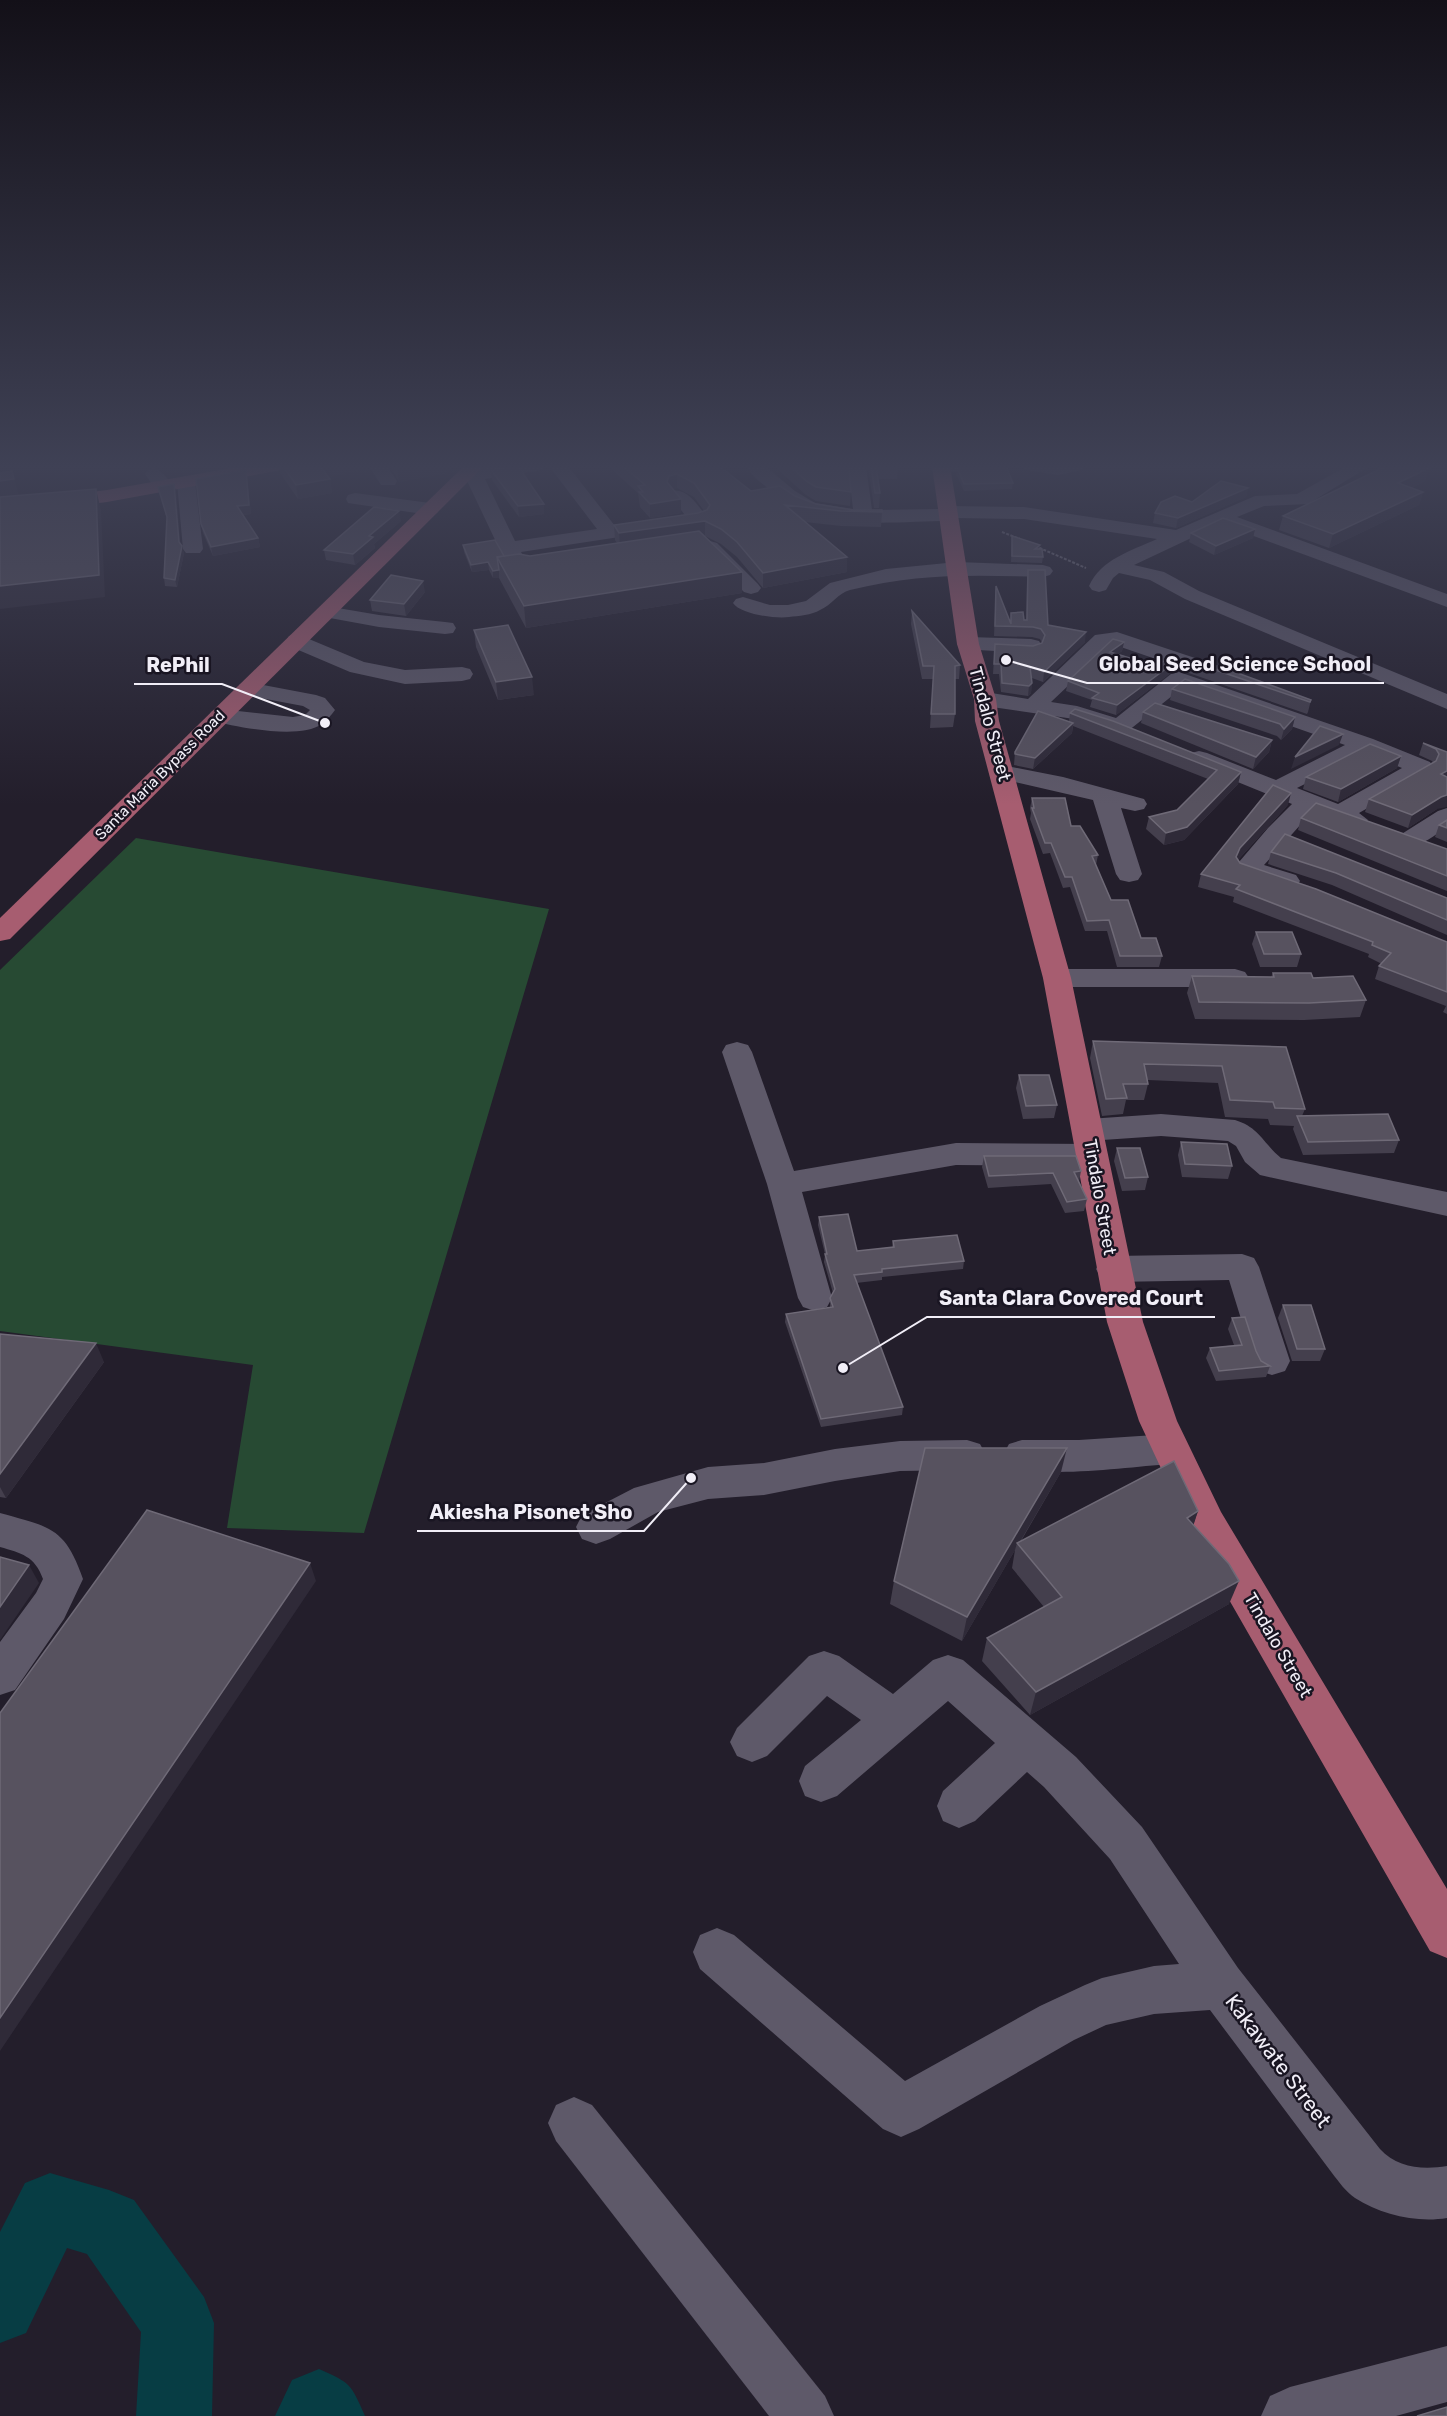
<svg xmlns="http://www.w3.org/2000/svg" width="1447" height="2416" font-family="Rubik,sans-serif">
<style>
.green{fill:#274a33}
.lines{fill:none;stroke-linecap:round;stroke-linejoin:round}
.river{fill:#073d44;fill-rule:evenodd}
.path{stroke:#77737e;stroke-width:2;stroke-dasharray:3 1.5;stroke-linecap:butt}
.minor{fill:#5e5969;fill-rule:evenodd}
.major{fill:#a75d70;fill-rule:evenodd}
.wall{fill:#443f4d}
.shaded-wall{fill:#2f2a38}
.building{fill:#57525f;stroke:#6f6a77;stroke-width:1.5}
.labels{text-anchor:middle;stroke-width:5;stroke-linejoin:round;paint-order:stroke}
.far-street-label{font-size:15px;fill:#f1eef7;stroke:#191522}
.street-label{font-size:18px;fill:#f1eef7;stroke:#191522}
.near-street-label{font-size:21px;fill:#f1eef7;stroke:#191522}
.leader{fill:none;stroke:#f1eef7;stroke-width:2}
.callout-dot{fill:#f1eef7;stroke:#191522;stroke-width:2}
.callout-label{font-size:20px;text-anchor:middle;font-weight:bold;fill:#f1eef7;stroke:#191522;stroke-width:5;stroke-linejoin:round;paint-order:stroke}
</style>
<rect width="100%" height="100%" fill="#231e2b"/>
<polygon class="green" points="136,838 549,909 364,1533 227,1528 253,1365 0,1331 0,970"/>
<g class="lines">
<g class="river">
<polygon points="50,2173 109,2190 134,2200 204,2297 214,2323 212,2416 136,2416 141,2332 87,2254 67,2248 26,2333 0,2343 0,2232 25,2183"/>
<path d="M319,2369C351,2383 351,2384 365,2416H275L292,2380Z"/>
</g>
<g class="path">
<polyline points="1002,532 1020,539"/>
<polyline points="1035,546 1086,568"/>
</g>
<g class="minor">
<polygon points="369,466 387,466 397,481 395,485 381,485"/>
<path d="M460,466H478L479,469L497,466H545L542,470L536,471L485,479L515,541L597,529L549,466H568L615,526L685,515L669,495L671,491C688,487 699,507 708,519L705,523L698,525L521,552L527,563L550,560L557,562L560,566L557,570C542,574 518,580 507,565Z"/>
<path d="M747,466H765L795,491L815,503L853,509L848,466H866L872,510L940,509L948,506L1024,507L1176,530L1255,496L1297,494L1347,466H1370L1308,504L1264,506L1237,517L1447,594V607L1221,524L1134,565L1164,572L1199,591L1447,694V709L1185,599L1150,580L1119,573L1113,578L1106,590L1099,592L1092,590L1089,586C1101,559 1131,551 1157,539L1024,519L956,518L948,521C904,521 840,529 800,510C789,505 779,497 769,489C761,482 751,477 747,466Z"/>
<polygon points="999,466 996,470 990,471 941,472 935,471 932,467"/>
<polygon points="1023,466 1085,466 1082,470 1058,475 1026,470"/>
<path d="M154,468C163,471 167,478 172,486L170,490H156L145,474L148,470Z"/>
<polygon points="186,476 193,478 195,482 203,549 200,553 186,553 183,549 177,482 179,478"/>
<polygon points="355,493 430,503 437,505 440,509 437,513 430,515 348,503 346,499 348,495"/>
<polygon points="710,541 717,543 758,584 761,588 758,592 751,594 744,592 703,551 700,547 703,543"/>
<path d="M957,562L1043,565L1050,567L1053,571L1050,575L1043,577C974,575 918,573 850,590C838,593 832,605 820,610C812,615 798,616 789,617C775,619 740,614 733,603L736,599L743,597L770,605H788L806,601L830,583L886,569Z"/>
<polygon points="326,606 379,615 445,622 453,623 456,628 453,633 445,634 379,627 319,616 315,612 319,608"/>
<path d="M1117,632L1222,667L1225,672L1222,677L1214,679L1115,645L1110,646L1051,702L1077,706L1116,718L1171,674L1179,672L1373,739L1430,762L1433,767L1430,772L1359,813L1368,820L1364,825C1346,830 1328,818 1312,812L1264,865L1296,875L1300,881L1296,887L1287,889L1239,874L1235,868L1239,862L1268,828L1292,804L1191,763L1187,758L1191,753L1199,751L1207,753L1276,780L1345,745L1182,688L1128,731L1120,733L1074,719L985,706L977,704L974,699L977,694L985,692L1028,699L1095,635ZM1366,753L1402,768L1338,804L1297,788Z"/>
<polygon points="297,634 364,662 405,670 462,667 470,669 473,674 470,679 462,681 405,684 350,672 289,646 286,641 289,636"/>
<polygon points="968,637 1031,639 1039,641 1042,646 1039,651 1031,653 960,649 957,644 960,639"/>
<path d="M248,682L316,695L325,698L335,710C331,715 327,721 322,724C299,740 238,727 212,721L208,716L212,711L220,709L293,717L305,715L310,710L303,706L240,694L237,689L240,684Z"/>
<polygon points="1002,765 1063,777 1144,799 1147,804 1144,809 1135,811 1121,808 1142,874 1138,880 1129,882 1120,880 1116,874 1093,800 993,777 990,772 993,767"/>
<path d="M1447,808V827C1432,837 1418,850 1400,845L1396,840L1400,835L1438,811Z"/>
<polygon points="1057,969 1235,969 1245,972 1249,978 1245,984 1235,987 1057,987 1047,984 1043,978 1047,972"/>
<polygon points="737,1042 748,1045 752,1052 794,1171 956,1143 1092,1144 1103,1147 1108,1155 1103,1163 1092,1166 956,1165 802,1192 832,1298 827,1307 815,1311 803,1307 798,1298 767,1184 722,1052 726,1045"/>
<path d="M1161,1114L1235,1120C1259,1127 1263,1143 1281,1158L1447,1192V1216L1260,1175L1245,1162L1236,1146L1228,1141L1161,1136L1088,1141L1077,1137L1072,1130L1077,1123L1088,1119Z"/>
<polygon points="1242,1254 1254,1258 1259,1267 1290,1361 1285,1371 1272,1375 1259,1371 1254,1361 1229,1280 1113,1282 1101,1278 1096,1269 1101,1260 1113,1256"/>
<path d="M1170,1434L1183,1438L1189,1449L1183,1460L1170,1464C1127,1467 1047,1479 1009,1466L1003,1455L1009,1444L1022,1440H1079Z"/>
<polygon points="967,1440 980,1444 986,1455 980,1466 967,1470 900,1471 835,1481 764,1495 708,1499 658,1512 610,1539 596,1544 582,1539 576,1527 582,1515 634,1488 708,1467 764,1463 835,1449 900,1441"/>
<path d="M0,1513C50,1527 65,1527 83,1579L64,1619L15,1690L0,1695V1642L36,1593L43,1579C35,1556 21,1553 0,1547Z"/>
<path d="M824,1651L839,1656L893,1694L933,1660L948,1655L963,1660L1076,1757L1142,1827L1238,1968L1380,2149C1397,2168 1423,2170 1447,2166V2218C1417,2223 1381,2215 1355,2198C1346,2192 1339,2182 1332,2173L1210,2010L1154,2014L1106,2025L1074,2040L919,2129L901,2137L883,2129L700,1969L693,1952L700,1935L717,1928L734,1935L905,2081L1040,2006L1085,1985L1102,1978L1154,1966L1179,1964L1110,1859L1044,1787L1027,1772L975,1821L959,1828L943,1821L937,1806L943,1791L995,1743L948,1701L837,1796L821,1802L805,1796L799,1781L805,1766L861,1720L827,1696L767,1756L752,1762L737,1756L730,1742L737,1728L809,1656Z"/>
<polygon points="574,2097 592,2105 825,2396 834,2416 769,2416 556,2141 548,2123 556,2105"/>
<polygon points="1447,2346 1447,2402 1396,2416 1261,2416 1270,2396 1290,2387"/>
</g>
<g class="major">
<polygon points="243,466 285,466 282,470 276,471 107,502 0,516 0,504 107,490"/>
<polygon points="464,466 484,466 10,939 0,941 0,918"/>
<polygon points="932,466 950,466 979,644 996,699 999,721 1071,978 1143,1322 1177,1421 1221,1512 1447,1889 1447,1958 1430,1951 1192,1535 1139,1421 1107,1322 1043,978 975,721 974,699 957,644"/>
</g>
</g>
<g class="wall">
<polygon points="279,466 368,466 368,468 328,477 330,479 332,493 298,499 280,473"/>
<polygon points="390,466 454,466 447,473 399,482"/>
<polygon points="608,466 720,466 751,491 795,496 816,504 853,510 882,512 881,527 841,526 805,522 847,557 847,572 763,588 737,557 721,544 705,536 742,593 526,628 499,578 493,578 489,570 472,572 464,552 463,545 504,556 530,556 617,543 615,540 614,525 698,513 704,511 694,497 677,488 673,489 681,499 681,513 650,518 640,507 638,493"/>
<polygon points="774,466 849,466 851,492 850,506 816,501 806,495"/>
<polygon points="868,466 898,466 897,479 878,479 880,493 879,508 874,508"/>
<polygon points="957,467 1013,483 1012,489 964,491 956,474"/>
<polygon points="1429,468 1425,481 1412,488 1423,492 1419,505 1329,548 1279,530 1283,516"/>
<polygon points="246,470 251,514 243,515 258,538 260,547 213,556 203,533 201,524"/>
<polygon points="491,470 544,504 544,514 519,517 492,480"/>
<polygon points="174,484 176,492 180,544 184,553 177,587 165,586 164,578 167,519 158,487"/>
<polygon points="1248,488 1246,497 1176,528 1153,523 1155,513 1192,502"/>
<polygon points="401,521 374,544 375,548 355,565 326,560 324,550"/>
<polygon points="1255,529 1253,538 1214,555 1189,542 1191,533"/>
<polygon points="1012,536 1040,545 1039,549 1043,557 1042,563 1011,562"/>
<polygon points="1028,570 1048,625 1085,642 1043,682 1032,678 1031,693 1028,696 1001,692 999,674 993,674 995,644 1033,646 1042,643 1040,639 1032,637 994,636 996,586 1010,622 1011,613 1026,620 1027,579"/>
<polygon points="425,592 406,616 372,611 370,600"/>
<polygon points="912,611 960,665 959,679 955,679 955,714 953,727 930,728 933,679 922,679 911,624"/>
<polygon points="474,630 534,695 498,700 476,647"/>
<polygon points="1124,642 1122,651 1118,654 1156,666 1175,662 1173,671 1116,715 1090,707 1092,700 1066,691 1068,681"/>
<polygon points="1186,660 1311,700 1308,712 1307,714 1183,671"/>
<polygon points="1172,689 1295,717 1292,729 1281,740 1277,736 1170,700"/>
<polygon points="1143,712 1272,740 1269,752 1253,769 1141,723"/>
<polygon points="1070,713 1241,772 1238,784 1184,840 1164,845 1146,829 1149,817 1177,810 1208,779 1073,726 1072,733 1033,769 1014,765 1015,752 1069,721"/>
<polygon points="1423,743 1447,752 1437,809 1408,828 1365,812 1369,799 1433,763 1432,761 1419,755"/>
<polygon points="1401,756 1397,768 1338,802 1303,789 1306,777"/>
<polygon points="1032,798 1071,826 1098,855 1096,865 1111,900 1141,938 1162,956 1159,967 1117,967 1107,931 1085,931 1070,887 1063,888 1050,853 1043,854 1030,819 1031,813 1030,808"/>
<polygon points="1288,805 1238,860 1240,863 1447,942 1447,1014 1443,1012 1446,1006 1375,979 1379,966 1382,964 1368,957 1369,954 1233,902 1234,897 1198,887 1201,874"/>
<polygon points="1301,818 1447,849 1447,891 1298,830"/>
<polygon points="1447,820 1447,842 1435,837 1439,825"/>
<polygon points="1271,852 1447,898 1447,935 1332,885 1268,864"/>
<polygon points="1256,932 1301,954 1297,967 1260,967 1252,944"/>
<polygon points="1273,973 1313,978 1366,1000 1360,1017 1304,1020 1195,1019 1187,993 1192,976 1271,977"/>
<polygon points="1093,1041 1286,1047 1305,1109 1302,1116 1399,1140 1394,1153 1303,1155 1293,1129 1294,1126 1270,1125 1268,1119 1225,1117 1218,1083 1148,1080 1148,1084 1144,1100 1126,1100 1123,1114 1102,1116 1090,1058"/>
<polygon points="1019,1075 1057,1105 1054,1118 1023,1119 1016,1088"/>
<polygon points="1181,1142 1232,1166 1228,1179 1182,1177 1178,1155"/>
<polygon points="1117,1148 1148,1177 1145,1190 1122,1191 1114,1161"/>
<polygon points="984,1156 1081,1171 1079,1182 1087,1199 1084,1211 1065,1213 1051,1184 988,1188 982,1167"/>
<polygon points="819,1217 857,1251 892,1247 893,1241 964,1261 963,1269 882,1277 882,1280 856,1283 903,1407 902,1415 821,1427 785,1322 786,1314 830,1307 830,1298 833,1293 824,1262 825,1254 818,1225"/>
<polygon points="1283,1305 1325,1349 1320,1361 1292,1361 1278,1318"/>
<polygon points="1232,1318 1256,1351 1261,1361 1270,1366 1266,1377 1216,1381 1206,1358 1210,1348 1234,1345 1228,1329"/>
<polygon points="0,1334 104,1362 6,1498 0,1497"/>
<polygon points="1061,1472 1021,1541 1198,1511 1193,1525 1229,1604 1030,1715 982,1661 987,1638 1044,1607 1012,1568 1015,1550 962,1641 890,1604 894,1581"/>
</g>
<g class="shaded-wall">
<polygon points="319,466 368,466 368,468 321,479"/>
<polygon points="404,466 454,466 447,473 399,482 397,467"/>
<polygon points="1429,468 1425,481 1394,497 1398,483"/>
<polygon points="246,470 251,514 239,515 237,506"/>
<polygon points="12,471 20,499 0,502 0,481"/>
<polygon points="677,474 677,488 669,490 667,482 669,476"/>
<polygon points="330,479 332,493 298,499 296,485"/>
<polygon points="174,484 176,492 181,549 179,542"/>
<polygon points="1248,488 1246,497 1176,528 1178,518"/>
<polygon points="96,489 101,510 105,597 0,609 0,586"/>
<polygon points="1423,492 1419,505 1329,548 1333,534"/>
<polygon points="681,499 681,513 650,518 650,504"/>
<polygon points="544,504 544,514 519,517 518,506"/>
<polygon points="399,511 401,521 374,544 375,548 355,565 353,554 369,536"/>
<polygon points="705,521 705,536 620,547 619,533"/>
<polygon points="1255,529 1253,538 1214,555 1216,546"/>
<polygon points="258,538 260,547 213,556 211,547"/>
<polygon points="182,546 184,553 177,587 175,580"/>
<polygon points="847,557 847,572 763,588 763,573"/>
<polygon points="488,562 489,570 472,572 471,565"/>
<polygon points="499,570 499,578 493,578 493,571"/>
<polygon points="742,572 742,593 526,628 524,606"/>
<polygon points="423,581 425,592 406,616 404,604"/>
<polygon points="1086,632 1085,642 1043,682 1044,672"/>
<polygon points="1124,642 1122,651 1108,661 1110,652"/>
<polygon points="1175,662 1173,671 1116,715 1117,705"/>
<polygon points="532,677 534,695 498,700 496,682"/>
<polygon points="1032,683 1031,693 1028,696 1029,686"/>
<polygon points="1295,717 1292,729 1281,740 1284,729"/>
<polygon points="1073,723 1072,733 1033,769 1035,758"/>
<polygon points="1343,734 1339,745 1291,769 1295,757"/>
<polygon points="1272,740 1269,752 1253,769 1256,757"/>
<polygon points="1401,756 1397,768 1338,802 1341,789"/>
<polygon points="1447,771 1447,780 1441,774"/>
<polygon points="1241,772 1238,784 1184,840 1164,845 1166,833"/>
<polygon points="1291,793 1288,805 1237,861 1236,857 1240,848"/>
<polygon points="1447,795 1447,807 1437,809 1408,828 1412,815 1441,797"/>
<polygon points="96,1343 104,1362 6,1498 0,1487 0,1474"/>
<polygon points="1067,1448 1061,1472 1018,1545 1017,1543 1015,1550 962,1641 967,1617"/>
<polygon points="1198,1511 1190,1536 1187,1518"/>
<polygon points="310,1563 316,1581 0,2051 0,2018"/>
<polygon points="29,1565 39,1583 0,1640 0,1607"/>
<polygon points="1239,1581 1229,1604 1030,1715 1036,1692"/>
</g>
<g class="building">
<polygon points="283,466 320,466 330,479 296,485"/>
<polygon points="514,466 518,466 544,504 518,506 491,470"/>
<polygon points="623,466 719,466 751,491 780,486 795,496 816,504 853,510 882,510 882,512 841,511 785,505 847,557 763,573 737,542 721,529 705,521 619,533 614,525 698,513 707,510 710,505 694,483 677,474 669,476 667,482 681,499 650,504 639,492 643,492 638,486 645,485"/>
<polygon points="790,466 849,466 851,492 816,487 806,481"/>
<polygon points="871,466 876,466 880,493 875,493"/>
<polygon points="983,466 1006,466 1013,483 964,484 957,467"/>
<polygon points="1386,466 1425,466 1429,468 1398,483 1423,492 1333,534 1283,516"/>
<polygon points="246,470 249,505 237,506 258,538 211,547 201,524 196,479"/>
<polygon points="12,471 14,479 0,481 0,473"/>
<polygon points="1221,481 1248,488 1178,518 1155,513 1161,502 1175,496 1192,502"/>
<polygon points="174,484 179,542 182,546 175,580 164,578 167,517 158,487"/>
<polygon points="96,489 99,575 0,586 0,497"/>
<polygon points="374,507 399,511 369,536 373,537 353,554 324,550"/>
<polygon points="1223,518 1255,529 1216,546 1191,533"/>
<polygon points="699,531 742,572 524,606 497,557 519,554 530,556"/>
<polygon points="1012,536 1040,545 1035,549 1042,549 1043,557 1012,556"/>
<polygon points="495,540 504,556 497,557 499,570 493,571 488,562 471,565 463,545"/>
<polygon points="1028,570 1045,570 1048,625 1086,632 1044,672 1030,667 1032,683 1029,686 1002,683 1001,664 994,664 995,644 1033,646 1042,643 1045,635 1041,629 1033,627 995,626 996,586 1011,624 1011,613 1023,612 1024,620 1027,620"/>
<polygon points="391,575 423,581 404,604 370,600"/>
<polygon points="912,611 960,665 955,666 955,714 931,714 934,666 923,666"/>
<polygon points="508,625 532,677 496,682 474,630"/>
<polygon points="1113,639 1124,642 1110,652 1156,666 1167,659 1175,662 1117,705 1092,698 1099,693 1068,681"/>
<polygon points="1186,660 1216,670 1224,668 1311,700 1310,702"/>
<polygon points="1185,679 1295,717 1284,729 1280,724 1172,689"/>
<polygon points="1155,703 1272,740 1256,757 1143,712"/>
<polygon points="1075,709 1113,721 1241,772 1187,827 1166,833 1149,817 1177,810 1217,770 1070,713"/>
<polygon points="1038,711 1073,723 1035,758 1015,754 1015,752"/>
<polygon points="1320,726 1343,734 1295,757"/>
<polygon points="1423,743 1447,752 1447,771 1441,774 1447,777 1447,795 1441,797 1412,815 1369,799 1436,761 1439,754 1436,749"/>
<polygon points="1370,744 1401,756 1341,789 1306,777"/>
<polygon points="1273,785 1291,793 1240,848 1236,857 1240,863 1316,889 1447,942 1447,992 1379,966 1391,953 1372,945 1373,942 1236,889 1240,885 1201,874"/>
<polygon points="1032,798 1065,798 1071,826 1080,826 1098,855 1092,856 1111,900 1128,900 1141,938 1156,938 1162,956 1120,956 1109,920 1087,921 1072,877 1065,877 1051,843 1045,843 1032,808 1034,808"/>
<polygon points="1316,803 1447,849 1447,876 1301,818"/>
<polygon points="1447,820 1447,828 1439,825"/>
<polygon points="1285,834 1447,898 1447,920 1336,873 1271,852"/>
<polygon points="1256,932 1292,932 1301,954 1264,954"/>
<polygon points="1273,973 1311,973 1313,978 1353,976 1366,1000 1309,1003 1199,1002 1192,976 1274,977"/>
<polygon points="1093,1041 1286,1047 1305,1109 1275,1108 1273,1102 1230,1100 1222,1066 1144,1064 1148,1084 1123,1084 1127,1098 1106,1099"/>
<polygon points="1019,1075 1049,1075 1057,1105 1026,1106"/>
<polygon points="1388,1114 1399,1140 1308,1142 1297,1116"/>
<polygon points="1181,1142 1227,1144 1232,1166 1185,1164"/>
<polygon points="1117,1148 1140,1148 1148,1177 1125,1178"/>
<polygon points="984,1156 1076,1156 1081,1171 1074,1172 1087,1199 1067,1202 1053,1173 989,1176"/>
<polygon points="848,1214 857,1251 894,1247 893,1241 957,1235 964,1261 882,1269 882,1272 854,1275 903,1407 821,1419 786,1314 833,1307 830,1298 835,1289 825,1254 827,1254 819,1217"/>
<polygon points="1283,1305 1311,1305 1325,1349 1297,1349"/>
<polygon points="1245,1317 1256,1351 1261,1361 1270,1366 1219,1371 1210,1348 1242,1345 1232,1318"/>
<polygon points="0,1334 96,1343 0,1474"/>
<polygon points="925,1448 1067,1448 967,1617 894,1581"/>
<polygon points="1174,1461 1198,1511 1187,1518 1229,1564 1239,1581 1036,1692 987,1638 1062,1597 1017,1543"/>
<polygon points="147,1510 310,1563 0,2018 0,1713"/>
<polygon points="0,1557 29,1565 0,1607"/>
<polygon points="1447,2407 1447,2416 1417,2416"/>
</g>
<linearGradient id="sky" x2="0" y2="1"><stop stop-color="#131018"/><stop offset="0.58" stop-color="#3f4155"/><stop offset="1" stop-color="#3f4155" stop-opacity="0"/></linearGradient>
<rect width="1447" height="805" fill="url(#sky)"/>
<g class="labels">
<g class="far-street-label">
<text transform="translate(160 775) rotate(-45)" y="5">Santa Maria Bypass Road</text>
</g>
<g class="street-label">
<text transform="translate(990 724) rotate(75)" y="6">Tindalo Street</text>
<text transform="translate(1100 1197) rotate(80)" y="6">Tindalo Street</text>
<text transform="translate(1278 1645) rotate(60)" y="6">Tindalo Street</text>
</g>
<g class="near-street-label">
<text transform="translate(1278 2061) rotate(53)" y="7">Kakawate Street</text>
</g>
</g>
<path class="leader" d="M1006 660L1087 683H1384M325 723L222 684H134M843 1368L927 1317H1215M691 1478L644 1531H417"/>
<g class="callout-dot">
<circle cx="1006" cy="660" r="6"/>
<circle cx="325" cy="723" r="6"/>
<circle cx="843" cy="1368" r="6"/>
<circle cx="691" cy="1478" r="6"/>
</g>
<g class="callout-label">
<text x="1235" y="671">Global Seed Science School</text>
<text x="178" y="672">RePhil</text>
<text x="1071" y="1305">Santa Clara Covered Court</text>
<text x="531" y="1519">Akiesha Pisonet Sho</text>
</g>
</svg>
